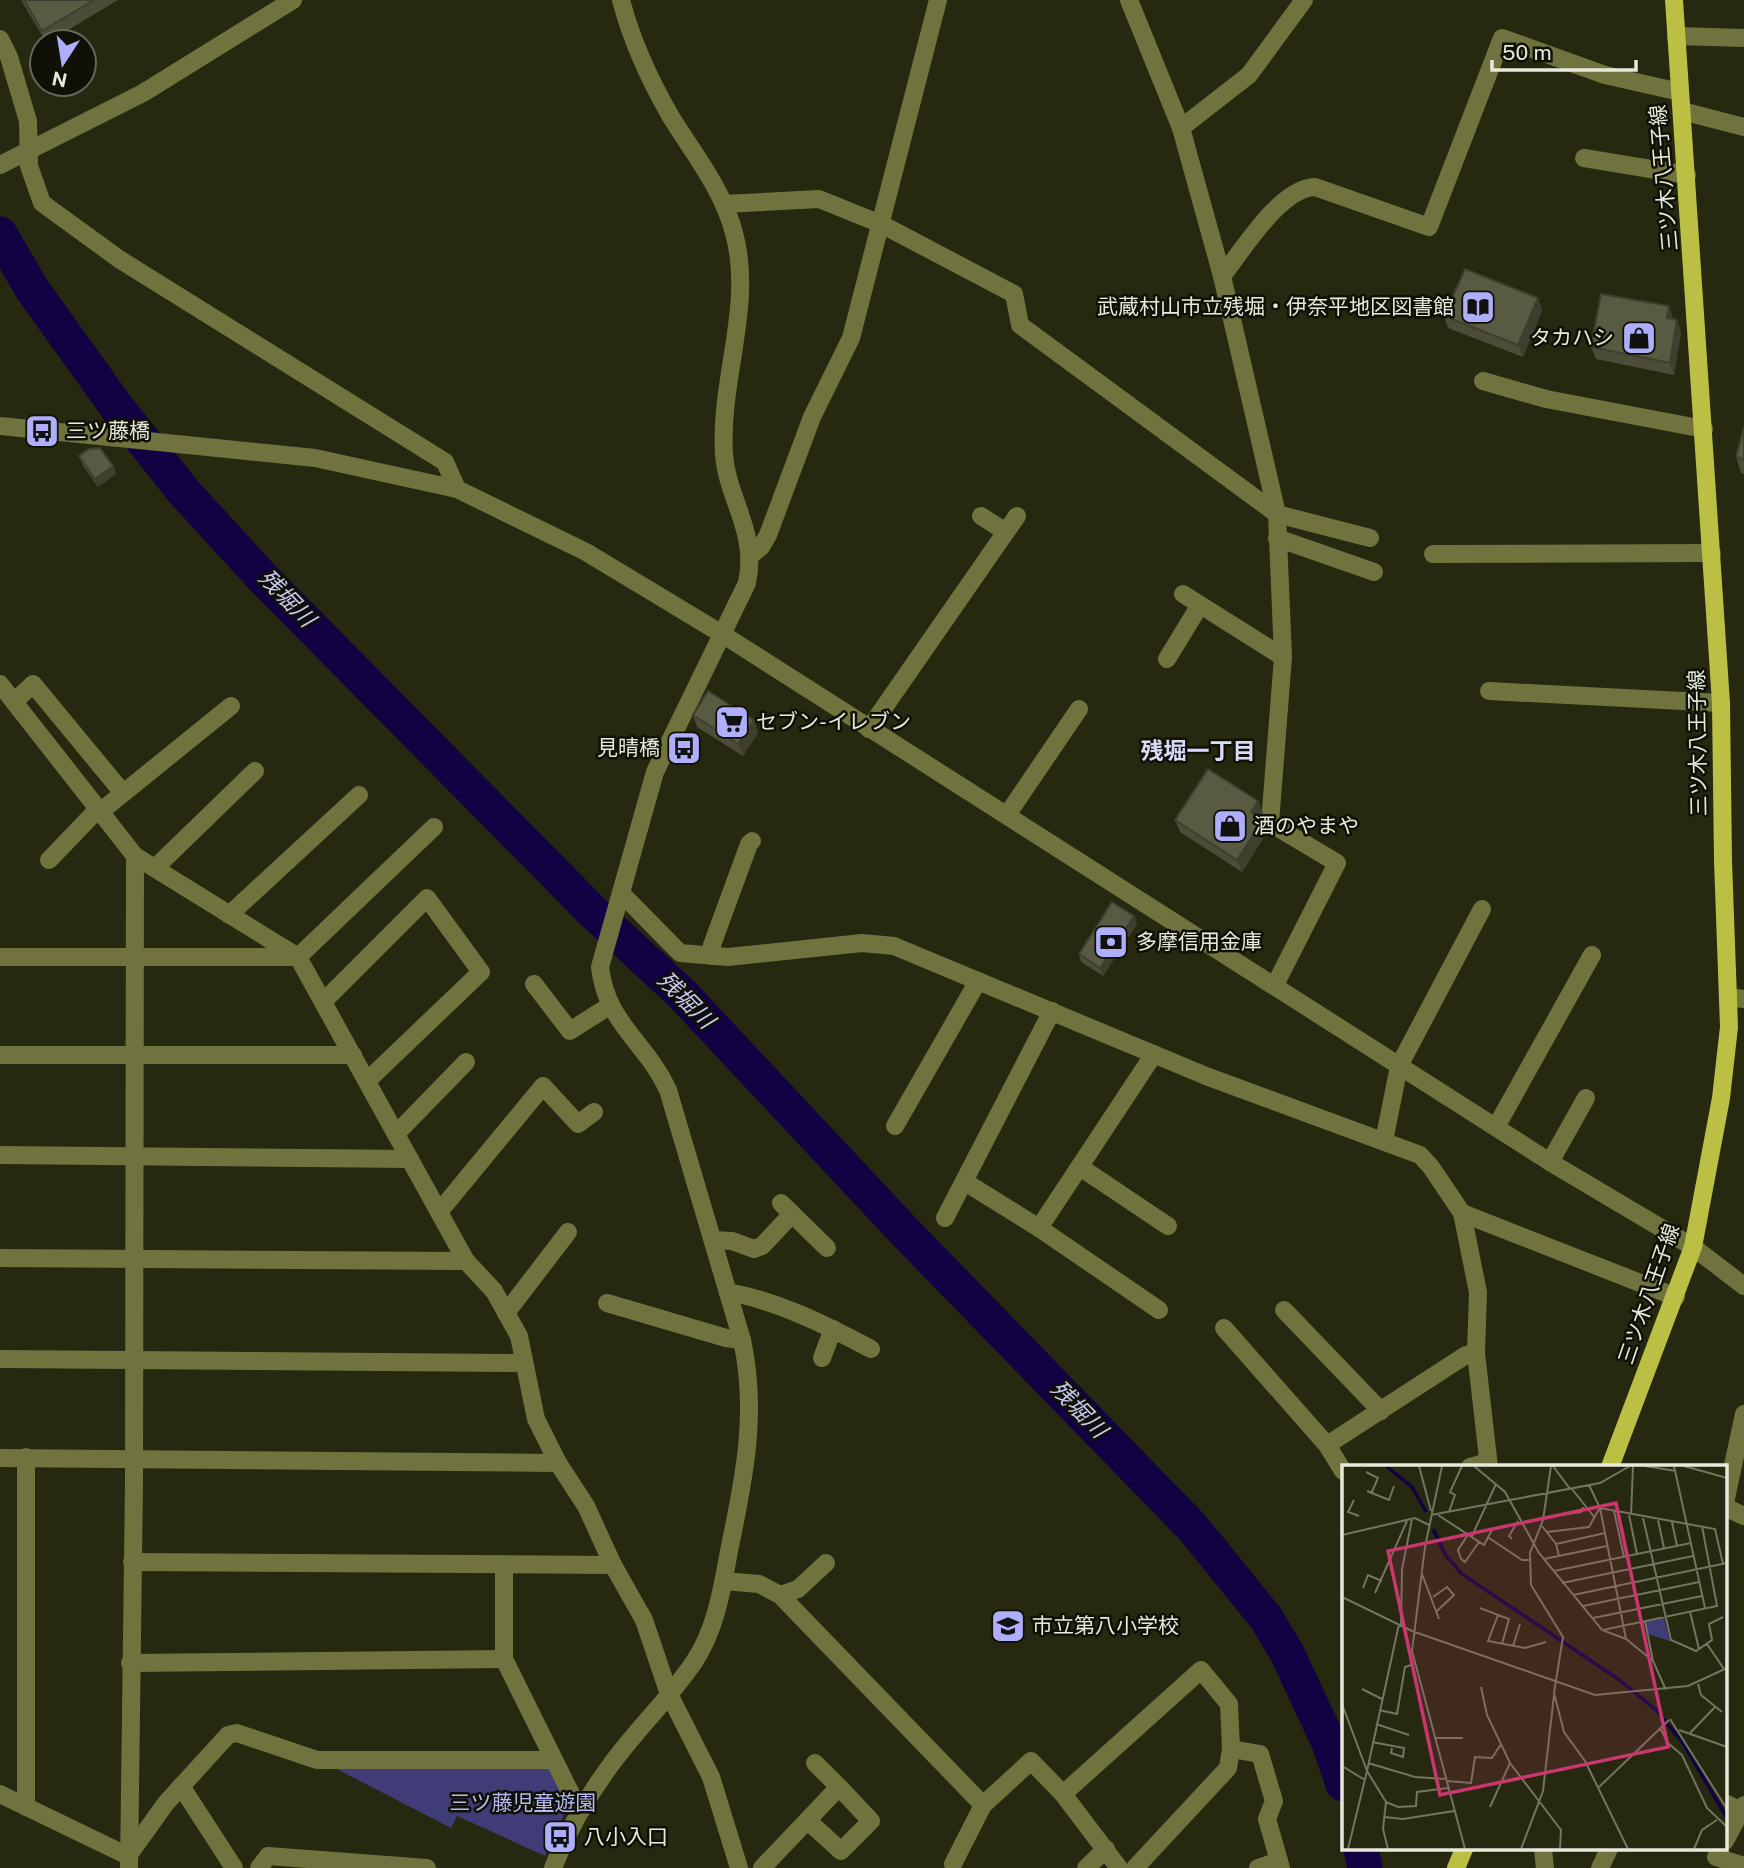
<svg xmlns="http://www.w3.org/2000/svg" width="1744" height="1868" font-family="'Public Sans','Noto Sans JP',sans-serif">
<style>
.green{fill:#3f3c77}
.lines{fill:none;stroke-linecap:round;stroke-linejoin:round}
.river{stroke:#130243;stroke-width:35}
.minor{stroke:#70733d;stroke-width:18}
.major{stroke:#bbc045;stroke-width:18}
.wall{fill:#4c4d38}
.shaded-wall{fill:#3e3f2e}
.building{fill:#585a41;stroke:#3e3f2e;stroke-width:2}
.labels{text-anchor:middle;stroke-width:5;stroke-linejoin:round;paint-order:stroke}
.street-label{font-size:21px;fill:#e8e9db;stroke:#0f1006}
.poi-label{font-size:21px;fill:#e8e9db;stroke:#0f1006;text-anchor:start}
.park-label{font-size:21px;fill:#b6b8f3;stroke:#0f1006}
.water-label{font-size:23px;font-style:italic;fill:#c8caf2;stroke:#0f1006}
.neighbourhood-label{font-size:23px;font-weight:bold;fill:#d8daf7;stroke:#0f1006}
.inset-river{fill:none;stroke:#130243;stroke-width:3.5}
.inset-road{fill:none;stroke:#747561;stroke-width:2}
.view{fill:#c8376e;fill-opacity:0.15;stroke:#c8376e;stroke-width:3.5}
.inset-edge{fill:none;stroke:#e8e9db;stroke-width:3.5}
</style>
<rect width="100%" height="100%" fill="#272810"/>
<polygon class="green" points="327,1764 546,1764 555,1770 570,1801 545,1856 457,1816 451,1828"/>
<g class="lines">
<g class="river">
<polyline points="0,234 32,289 118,409 184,492 261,576 593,912 682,994 903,1230 1193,1528 1266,1618 1287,1653 1329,1743 1343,1784"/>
<polyline points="1361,1849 1365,1868"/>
</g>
<g class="minor">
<polyline points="1129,0 1181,128 1222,276 1277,514 1283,657 1270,823 1337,863 1275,985"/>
<polyline points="1676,36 1744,38"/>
<polyline points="0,39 9,57 28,121 29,166 42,203 119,259 445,462 457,489"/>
<polyline points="1682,111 1744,127"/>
<polyline points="1181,128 1249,75 1304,0"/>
<polyline points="1584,158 1687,175"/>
<polyline points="0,165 143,93 293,0"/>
<polyline points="724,204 819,199 881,224 1014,294 1020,325 1277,514 1370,538"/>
<path d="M1222,276C1243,250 1280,188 1315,187L1429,227L1502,38L1605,75L1680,92"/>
<polyline points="1483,381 1546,399 1704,429"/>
<polyline points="0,426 315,458 457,489 586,552 722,634 1550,1162 1693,1247 1744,1286"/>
<polyline points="981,516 1006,532"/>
<polyline points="1277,538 1374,572"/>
<polyline points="1433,554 1712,553"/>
<polyline points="750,556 761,547 768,535 812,417 851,338 938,0"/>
<polyline points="1183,594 1283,657"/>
<polyline points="1167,659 1200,605"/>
<polyline points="0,684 135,856 298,957 466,1261 494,1291 519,1336 536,1419 558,1463 586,1506 613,1565 644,1620 669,1694 711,1777 739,1868"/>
<polyline points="1489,691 1721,703"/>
<polyline points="14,702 33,684 123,793"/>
<polyline points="869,729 1017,516"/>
<polyline points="100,812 231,706"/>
<polyline points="1007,815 1079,709"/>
<polyline points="49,860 98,809"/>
<polyline points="155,868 255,771"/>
<polyline points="621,893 680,953 728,957 862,943 894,946 1206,1076 1420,1155 1431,1167 1462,1213 1478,1292 1476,1353 1489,1467"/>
<polyline points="229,915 359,795"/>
<polyline points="712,956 712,945 749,844 752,841"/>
<polyline points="0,957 298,957 434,827"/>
<polyline points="534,984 570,1031 609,1006"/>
<polyline points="1729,997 1744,999"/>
<polyline points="323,1002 427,898 481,972 367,1081"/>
<polyline points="0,1055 353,1055"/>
<polyline points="895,1126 978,981"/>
<polyline points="1496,1127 1592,955"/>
<polyline points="396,1134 466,1062"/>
<polyline points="1384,1141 1399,1066 1482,909"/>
<polyline points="0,1155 410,1159"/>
<polyline points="1550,1162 1586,1098"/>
<polyline points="1080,1167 1168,1226"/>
<polyline points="965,1182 1039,1228 1159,1310"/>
<polyline points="781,1203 827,1248"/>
<polyline points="439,1212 543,1086 578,1124 594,1112"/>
<polyline points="1462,1213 1676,1297"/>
<polyline points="945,1218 1052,1011"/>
<polyline points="1039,1228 1154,1054"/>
<polyline points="713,1240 732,1241 754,1249 762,1246 792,1214"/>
<polyline points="0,1258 466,1261"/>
<path d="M728,1292C778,1301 826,1325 871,1349"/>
<polyline points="607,1303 726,1338 742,1340"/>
<polyline points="1284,1310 1381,1411"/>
<polyline points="506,1313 568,1232"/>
<polyline points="1224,1328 1327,1445"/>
<polyline points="822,1358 833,1329"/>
<polyline points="0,1359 523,1363"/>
<polyline points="26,1457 26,1807"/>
<polyline points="0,1458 558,1463"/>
<polyline points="1470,1467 1488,1462"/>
<polyline points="1343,1471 1327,1445 1466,1355 1476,1353"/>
<polyline points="1725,1503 1744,1414"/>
<polyline points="1725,1507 1744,1516"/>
<polyline points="132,1562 613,1565"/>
<polyline points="504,1565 504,1659 580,1812"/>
<polyline points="724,1581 759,1584 780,1595 983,1805"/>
<polyline points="780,1595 798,1589 826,1563"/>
<polyline points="130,1663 504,1659"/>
<polyline points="1231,1749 1260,1754 1274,1801 1267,1819 1281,1868"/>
<polyline points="181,1786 234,1868"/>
<polyline points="0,1794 128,1856"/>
<polyline points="1063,1794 1201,1670 1229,1704 1231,1749 1228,1768 1135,1868"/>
<polyline points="1725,1803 1741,1811"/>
<polyline points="808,1821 841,1851 871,1821 839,1787"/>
<polyline points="1725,1841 1744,1805"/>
<polyline points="1543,1849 1545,1868"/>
<polyline points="128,1856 166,1803 228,1735 237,1733 317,1760 554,1760"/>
<polyline points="1716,1857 1744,1866"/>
<polyline points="953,1864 983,1805 1031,1761 1063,1794 1119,1868"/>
<polyline points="129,1868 134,1483 135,856"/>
<polyline points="259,1868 268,1856 427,1868"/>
<path d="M553,1868C567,1832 587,1797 610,1766C636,1730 669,1699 694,1662C716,1629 722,1589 729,1551C744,1479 758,1413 742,1340L668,1090C646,1042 606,1023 600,967L655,772L747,583C758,531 727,499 724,454C719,381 754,305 734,233C723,190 694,154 671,117C649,79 632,42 621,0"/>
<polyline points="762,1868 839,1787 815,1763"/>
<polyline points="1086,1868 1106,1849"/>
<polyline points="1258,1868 1279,1861"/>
<polyline points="1600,1868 1609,1849"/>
</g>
<g class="major">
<polyline points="1610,1467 1693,1247 1721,1098 1729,1027 1723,861 1721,703 1674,0"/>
<polyline points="1456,1868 1464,1849"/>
</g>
</g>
<g class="wall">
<polygon points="21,0 118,0 48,42 46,42"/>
<polygon points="1538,298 1542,310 1523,357 1448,328 1444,316"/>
<polygon points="1673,319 1677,320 1681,332 1674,375 1596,359 1591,347"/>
<polygon points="1744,427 1744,474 1741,473 1736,457"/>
<polygon points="79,456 113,466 116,474 98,487 82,464"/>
<polygon points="693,715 754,720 758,733 743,756 697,727"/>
<polygon points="1258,801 1263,813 1260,818 1263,820 1267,832 1242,872 1180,832 1175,820"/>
<polygon points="1134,916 1137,924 1103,976 1081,962 1079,954"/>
</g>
<g class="shaded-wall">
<polygon points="1538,298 1542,310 1523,357 1518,345"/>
<polygon points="1669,306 1673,318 1667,318"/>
<polygon points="1677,320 1681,332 1674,375 1670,363"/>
<polygon points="113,466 116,474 98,487 95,479"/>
<polygon points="754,720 758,733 743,756 738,744"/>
<polygon points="1258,801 1263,813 1255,824 1251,812"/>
<polygon points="1263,820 1267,832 1242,872 1237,860"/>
<polygon points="1134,916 1137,924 1103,976 1100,968"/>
</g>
<g class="building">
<polygon points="24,0 94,0 42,31"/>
<polygon points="1465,269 1538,298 1518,345 1444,316"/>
<polygon points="1601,294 1669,306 1667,318 1677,320 1670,363 1591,347"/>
<polygon points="1744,427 1744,460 1736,457"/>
<polygon points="100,448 113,466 95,479 79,456 89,449"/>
<polygon points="708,691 754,720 738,744 693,715"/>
<polygon points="1208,769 1258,801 1251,812 1263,820 1237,860 1175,820"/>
<polygon points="1112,902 1134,916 1100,968 1079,954"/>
</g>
<defs>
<g id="library-square" transform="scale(1.75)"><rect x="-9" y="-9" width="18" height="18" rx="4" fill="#aeaefb" stroke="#0f1006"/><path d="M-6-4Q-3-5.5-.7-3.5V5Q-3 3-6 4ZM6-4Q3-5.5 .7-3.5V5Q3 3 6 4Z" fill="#111"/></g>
<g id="shop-square" transform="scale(1.75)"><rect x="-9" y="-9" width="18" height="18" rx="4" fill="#aeaefb" stroke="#0f1006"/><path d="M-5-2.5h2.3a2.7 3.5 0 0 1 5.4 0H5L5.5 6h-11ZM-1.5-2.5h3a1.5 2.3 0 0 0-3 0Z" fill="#111"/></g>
<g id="bus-square" transform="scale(1.75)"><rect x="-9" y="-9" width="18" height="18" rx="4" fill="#aeaefb" stroke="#0f1006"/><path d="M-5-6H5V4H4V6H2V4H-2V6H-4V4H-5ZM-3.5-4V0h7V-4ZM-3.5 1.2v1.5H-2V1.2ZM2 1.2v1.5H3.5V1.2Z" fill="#111"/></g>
<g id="supermarket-square" transform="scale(1.75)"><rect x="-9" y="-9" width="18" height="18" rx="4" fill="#aeaefb" stroke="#0f1006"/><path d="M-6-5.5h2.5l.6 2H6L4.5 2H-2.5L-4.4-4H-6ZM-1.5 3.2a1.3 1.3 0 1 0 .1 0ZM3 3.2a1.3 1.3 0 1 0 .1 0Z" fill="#111"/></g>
<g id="bank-square" transform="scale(1.75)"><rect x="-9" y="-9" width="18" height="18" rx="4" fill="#aeaefb" stroke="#0f1006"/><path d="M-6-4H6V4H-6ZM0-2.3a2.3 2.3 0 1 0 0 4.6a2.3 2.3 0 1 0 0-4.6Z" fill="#111"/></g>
<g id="school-square" transform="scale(1.75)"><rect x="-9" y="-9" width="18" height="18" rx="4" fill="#aeaefb" stroke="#0f1006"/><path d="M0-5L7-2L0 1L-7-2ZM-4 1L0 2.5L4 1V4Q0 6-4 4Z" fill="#111"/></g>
</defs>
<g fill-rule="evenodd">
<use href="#library-square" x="1478" y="307"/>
<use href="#shop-square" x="1639" y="338"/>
<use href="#bus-square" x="42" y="431"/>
<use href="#supermarket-square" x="732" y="722"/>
<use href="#bus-square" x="684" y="748"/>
<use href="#shop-square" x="1230" y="826"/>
<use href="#bank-square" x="1111" y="942"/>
<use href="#school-square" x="1008" y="1626"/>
<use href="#bus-square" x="560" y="1837"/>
</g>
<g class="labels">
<g class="street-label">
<text transform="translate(1664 178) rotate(-95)" y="7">三ツ木八王子線</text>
<text transform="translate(1698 743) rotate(-91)" y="7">三ツ木八王子線</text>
<text transform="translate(1649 1294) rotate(-71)" y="7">三ツ木八王子線</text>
</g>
<g class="poi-label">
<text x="1454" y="314" text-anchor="end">武蔵村山市立残堀・伊奈平地区図書館</text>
<text x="1614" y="345" text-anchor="end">タカハシ</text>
<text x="66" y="438">三ツ藤橋</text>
<text x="756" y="729">セブン-イレブン</text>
<text x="660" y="755" text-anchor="end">見晴橋</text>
<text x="1254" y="833">酒のやまや</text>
<text x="1136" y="949">多摩信用金庫</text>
<text x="1032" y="1633">市立第八小学校</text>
<text x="584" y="1844">八小入口</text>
</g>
<g class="park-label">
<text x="523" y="1810">三ツ藤児童遊園</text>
</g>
<g class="water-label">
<text transform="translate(287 598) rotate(46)" y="8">残堀川</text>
<text transform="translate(686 1000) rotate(45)" y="8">残堀川</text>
<text transform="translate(1079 1409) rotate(46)" y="8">残堀川</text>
</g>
<g class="neighbourhood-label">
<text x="1198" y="759">残堀一丁目</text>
</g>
</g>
<g transform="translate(1342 1465)">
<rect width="385" height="385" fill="#272810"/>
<path d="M322,153L328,176L306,169L304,156Z" fill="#3f3c77"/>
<path class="inset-river" d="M44,1L70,22L84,47M91,64L104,91L120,109L276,214L314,245L341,278L385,353"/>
<path class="inset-road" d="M77,1L89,46M100,1L83,82L70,186L123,384M132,1L163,27L197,88L260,165L284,174L311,196M209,1L201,55L188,88L189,120L221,172L212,228L222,267L243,296L286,384M211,1L228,24M303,1L334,6M332,1L363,143M342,1L385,13M24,7L36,13L29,29M247,20L258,43L284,174M230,24L253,53M25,26L47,35L52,21M12,35L6,47L17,51M258,43L373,64L381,99M272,46L282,92M107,47L113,30L108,27L120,1M89,50L258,18L288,1M96,50L142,80L150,65M217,50L239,47L241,42M287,50L295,89M289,50L291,1M301,53L329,175L354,186L370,175L367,159L381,152M316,55L322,83M330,57L335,81M200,61L214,79L217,91M205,67L247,62L257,44M127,68L116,85L119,94L123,97L137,77M0,70L73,53L87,60M130,71L154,19M147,73L180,95H187M170,74L167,71L176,56M214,79L263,68M202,94L265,81M212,106L349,78M80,109L97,154M220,118L351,91M21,123L26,110L40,116M33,128L65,56M231,130L385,98M0,132L70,166L253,230L346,221L385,203M91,132L105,122L112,130L95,146M241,141L357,117M138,143L167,154L160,179M348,147L357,184M156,150L146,176L183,183L204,177M251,153L360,131M303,156L311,196L324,225M57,159L25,306L44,337L56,342L74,341L75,327L106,323M59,160L60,104L70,54M261,165L375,141L360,61M365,179L382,204M171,181L178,159M356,219L359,230L380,247M139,222L145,250L168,298L219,365L218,384M20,224L40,234M0,239L25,306L6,384M37,245L55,249L63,202L72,199M328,254L385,344M34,259L67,270M318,263L326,278L340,290L365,343L385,362M337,265L385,282M348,268L373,242M92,273H121M30,277L62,283L61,292L49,288L50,283M26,298L73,312L103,314M0,301L23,315M105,316L129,318L133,292L150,293L159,279M257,322L327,255M44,337L41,364L46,384M148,342L168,298M42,352L61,354L112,346M179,384L201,326L212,230M352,384L360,365L375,355"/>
<path class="view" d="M274,38L326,282L98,330L46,86Z"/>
<rect width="385" height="385" class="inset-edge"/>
</g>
<g transform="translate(63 63) rotate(192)"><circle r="33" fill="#0f1006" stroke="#66675b" stroke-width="2"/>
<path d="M0-5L12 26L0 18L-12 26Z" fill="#aeaefb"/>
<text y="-10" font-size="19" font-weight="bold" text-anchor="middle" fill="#e8e9db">N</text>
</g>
<path d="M1492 60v10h144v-10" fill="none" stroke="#e8e9db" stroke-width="3.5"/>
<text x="1502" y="60" font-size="21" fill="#e8e9db" stroke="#0f1006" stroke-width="5" paint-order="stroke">50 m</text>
</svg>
